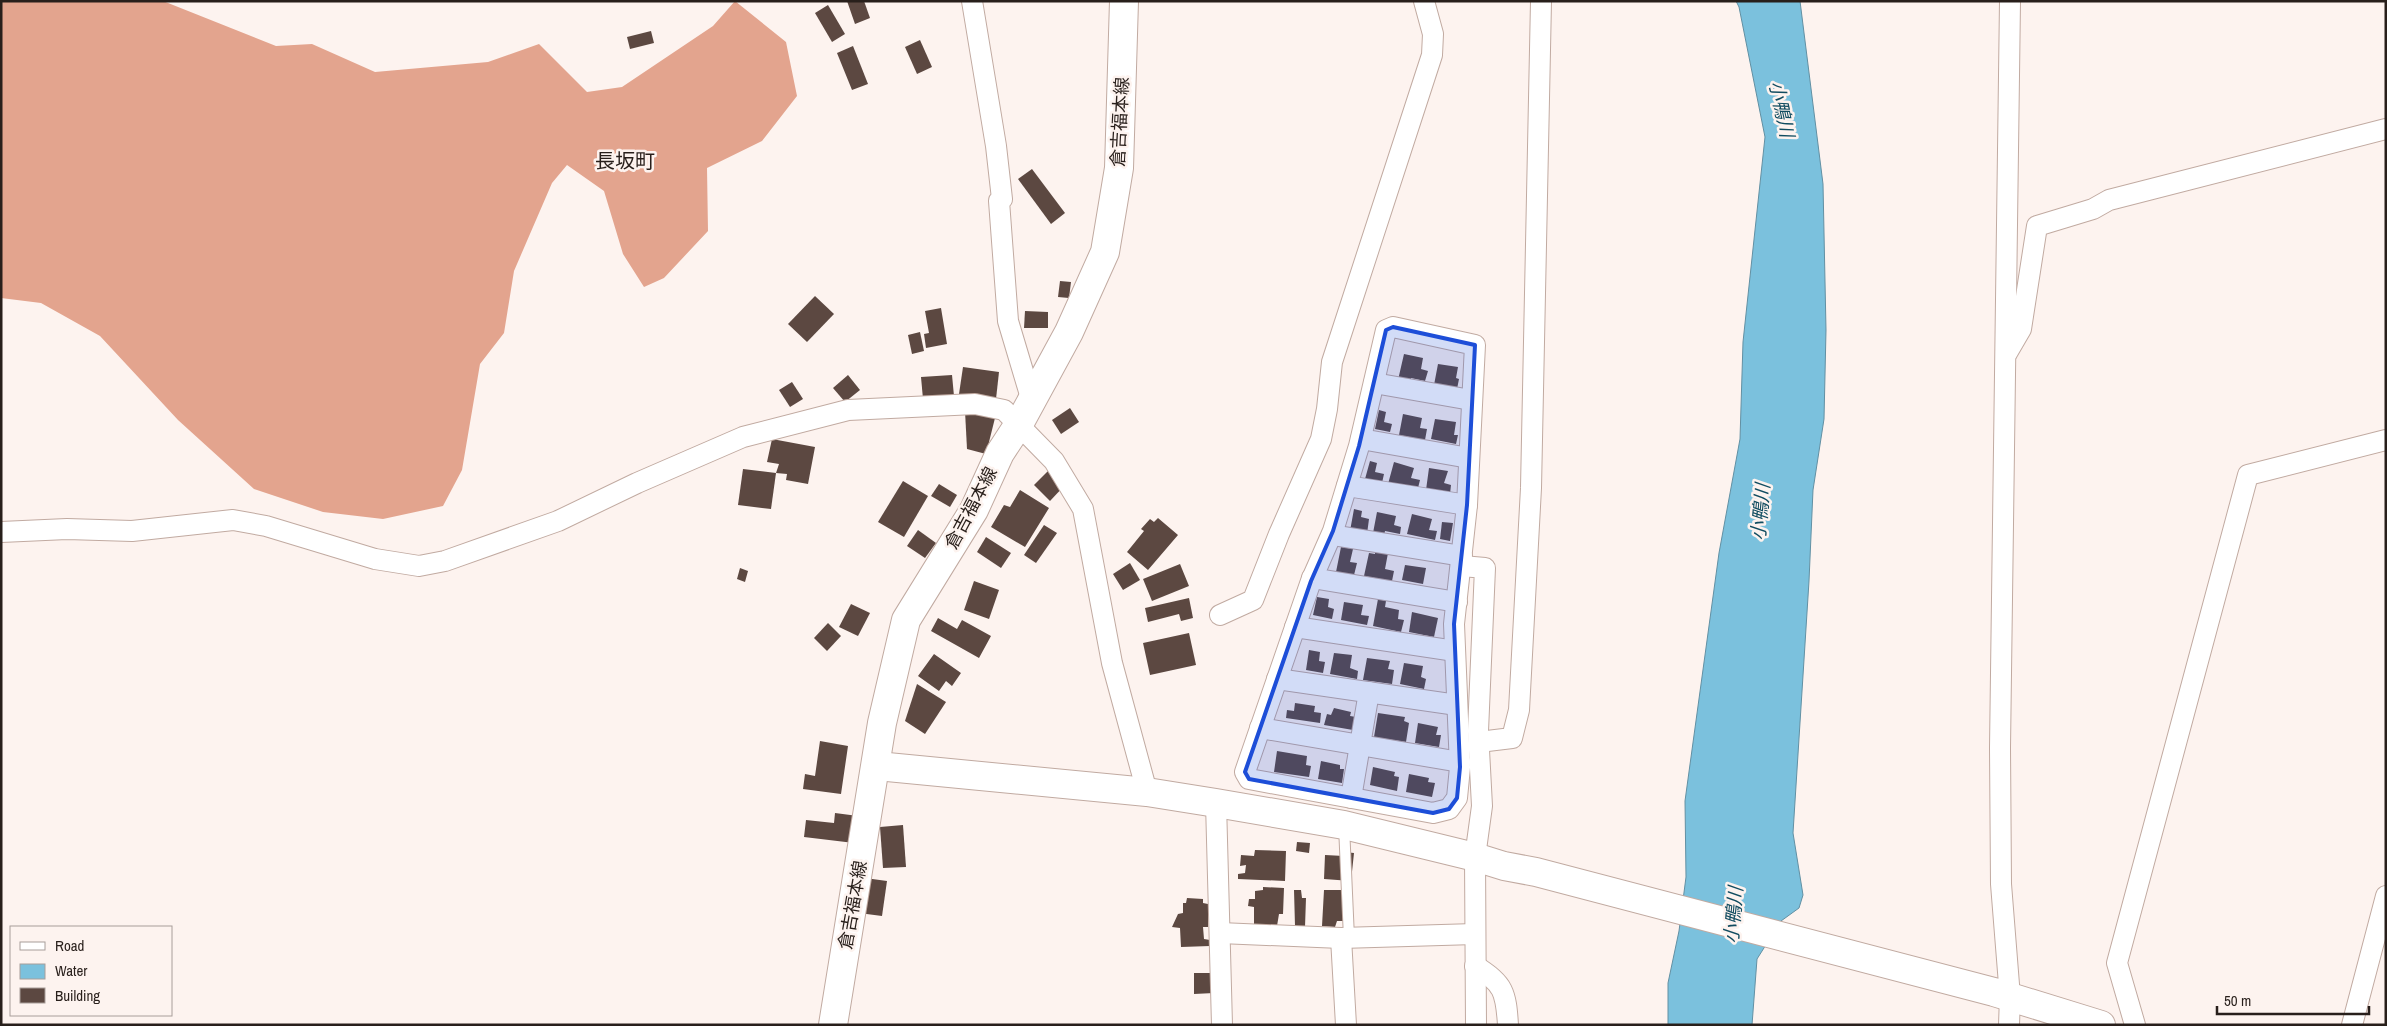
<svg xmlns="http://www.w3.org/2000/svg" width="2387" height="1026" font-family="'Archivo Narrow','Noto Sans JP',sans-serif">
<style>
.forest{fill:#e3a48e}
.water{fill:#7bc1dd;stroke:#6290a3}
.building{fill:#5c4841}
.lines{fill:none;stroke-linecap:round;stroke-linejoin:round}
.lane-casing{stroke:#c1aaa1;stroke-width:12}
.street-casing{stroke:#c1aaa1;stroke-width:22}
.secondary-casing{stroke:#c1aaa1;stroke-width:30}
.primary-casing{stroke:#c1aaa1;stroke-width:30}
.lane{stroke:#fff;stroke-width:10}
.street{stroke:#fff;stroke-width:20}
.secondary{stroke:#fff;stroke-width:28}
.primary{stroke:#fff;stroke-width:28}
.marked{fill:#1d4ed8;fill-opacity:0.2;stroke:#1d4ed8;stroke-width:4;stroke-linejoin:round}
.labels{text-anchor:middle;stroke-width:5;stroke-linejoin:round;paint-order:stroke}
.street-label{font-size:18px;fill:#281f1b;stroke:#fdf3ef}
.water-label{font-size:19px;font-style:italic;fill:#114c60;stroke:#fdf3ef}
.quarter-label{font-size:20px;fill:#281f1b;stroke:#fdf3ef}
</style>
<rect width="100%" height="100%" fill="#fdf3ef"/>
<polygon class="forest" points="1,1 163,1 276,46 312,44 375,72 488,62 539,44 587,92 622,87 713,26 735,1 786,42 797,96 762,141 707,168 708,231 664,278 644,287 623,254 604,191 567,165 552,183 514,271 504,333 480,364 462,470 443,506 383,519 323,512 254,489 178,420 100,336 41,303 1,298"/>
<polygon class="water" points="1736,1 1800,1 1823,184 1826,330 1824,419 1813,490 1809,581 1793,833 1803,895 1799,908 1781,921 1757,959 1752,1025 1668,1025 1668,983 1679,931 1686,877 1685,801 1719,553 1740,439 1743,342 1765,137 1739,7"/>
<g class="building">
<polygon points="847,1 864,1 870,18 855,24"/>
<polygon points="828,5 845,34 832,42 815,13"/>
<polygon points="651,31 654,43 630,49 627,37"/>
<polygon points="920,40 932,67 917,74 905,47"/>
<polygon points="853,46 868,84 852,90 837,53"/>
<polygon points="1032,169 1065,213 1051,224 1018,179"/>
<polygon points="1060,281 1071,282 1069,298 1058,297"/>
<polygon points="815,296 834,314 807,342 788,324"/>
<polygon points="941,308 947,344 926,348 924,334 929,333 925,311"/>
<polygon points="1025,311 1048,312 1048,328 1024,328"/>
<polygon points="920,332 924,351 912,354 908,335"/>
<polygon points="1404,354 1423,358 1421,369 1428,371 1425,381 1411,378 1411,382 1398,380"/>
<polygon points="1438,364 1458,367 1456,378 1459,379 1457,389 1434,385"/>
<polygon points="963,367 999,372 996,399 959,394"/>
<polygon points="848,375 860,390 845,402 833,388"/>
<polygon points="952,375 954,396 923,399 921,377"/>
<polygon points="792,382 803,399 790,407 779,390"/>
<polygon points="1070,408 1079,422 1061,434 1052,420"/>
<polygon points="1379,410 1386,412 1384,422 1392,424 1390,432 1375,429"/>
<polygon points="965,411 995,418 986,454 967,449"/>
<polygon points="1403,414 1422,418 1420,428 1427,429 1425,440 1399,435"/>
<polygon points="1435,419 1456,422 1454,435 1458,435 1456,444 1431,439"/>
<polygon points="772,439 815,447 808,484 786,480 787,474 776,473 779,464 767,462"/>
<polygon points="1370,461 1377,463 1375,472 1384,474 1382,483 1365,479"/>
<polygon points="1394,462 1414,468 1411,478 1420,480 1418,488 1388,484"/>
<polygon points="1429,468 1448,471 1444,483 1451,485 1450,494 1426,490"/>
<polygon points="743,469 776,473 771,509 738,505"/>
<polygon points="1050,469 1066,484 1050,501 1034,485"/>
<polygon points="903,481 928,496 904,537 878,522"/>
<polygon points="939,484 957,495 950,507 931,496"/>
<polygon points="1020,490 1049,508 1025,547 991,527 1004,505 1010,507"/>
<polygon points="1354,509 1362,511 1361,517 1369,519 1367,534 1350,531"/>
<polygon points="1377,512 1396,516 1394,525 1401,527 1400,534 1385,531 1384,536 1373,533"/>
<polygon points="1412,514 1432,519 1429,530 1437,531 1435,540 1407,534"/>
<polygon points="1158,518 1178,535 1148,570 1127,552 1144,531 1141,529 1150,519 1154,522"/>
<polygon points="1442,522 1453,523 1450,541 1440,539"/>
<polygon points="1044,525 1057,533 1036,563 1024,555"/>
<polygon points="918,530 936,543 925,558 907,546"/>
<polygon points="986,537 1011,553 1001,568 977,552"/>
<polygon points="1341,547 1353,549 1350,562 1357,563 1354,575 1336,572"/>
<polygon points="1375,551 1388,553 1385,569 1394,571 1392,581 1364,576 1369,553 1375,554"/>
<polygon points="1130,563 1140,580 1123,590 1113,574"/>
<polygon points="1180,564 1189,586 1152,601 1143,579"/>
<polygon points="1405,565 1426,568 1423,584 1402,580"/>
<polygon points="740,568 748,571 745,582 737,579"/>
<polygon points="974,581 999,590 989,619 964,610"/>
<polygon points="1317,597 1329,599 1328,607 1334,609 1332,619 1313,615"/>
<polygon points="1189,598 1193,618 1181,621 1179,614 1148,622 1145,608"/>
<polygon points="1378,599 1386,601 1385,607 1399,610 1398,619 1404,620 1401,632 1373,626"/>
<polygon points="1344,602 1363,605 1361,615 1369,616 1367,625 1341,620"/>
<polygon points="851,604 870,613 858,636 839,627"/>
<polygon points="1412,612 1438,618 1434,637 1409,632"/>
<polygon points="938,618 957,629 962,620 991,636 979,658 931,631"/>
<polygon points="828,623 841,636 827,651 814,638"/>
<polygon points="1189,633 1196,665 1150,675 1143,643"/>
<polygon points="1309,650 1320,652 1319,661 1325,662 1323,673 1306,670"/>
<polygon points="1334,653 1352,655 1350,668 1358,671 1357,679 1330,674"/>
<polygon points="934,654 961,673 952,686 946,681 939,691 918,676"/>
<polygon points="1367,658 1390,661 1388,669 1394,670 1392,684 1363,680"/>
<polygon points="1404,663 1423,666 1421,677 1426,679 1424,689 1400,684"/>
<polygon points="917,684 946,702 925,734 905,721"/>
<polygon points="1295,703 1315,706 1314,712 1321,713 1320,723 1286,718 1287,710 1294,711"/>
<polygon points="1334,708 1351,712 1350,716 1356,717 1353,730 1324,725 1327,714 1331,715"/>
<polygon points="1378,713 1405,717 1404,721 1409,723 1406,742 1374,737"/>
<polygon points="1418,723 1438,727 1436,735 1441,735 1439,747 1415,743"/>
<polygon points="820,741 848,746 841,794 803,789 805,774 815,776"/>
<polygon points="1277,751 1307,756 1306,765 1311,766 1309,777 1274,772"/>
<polygon points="1321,761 1340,765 1340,769 1344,769 1342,783 1318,779"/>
<polygon points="1373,767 1395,772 1394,776 1399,777 1397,791 1370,785"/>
<polygon points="1409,774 1429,778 1428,782 1435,783 1432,797 1406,792"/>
<polygon points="835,813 858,816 854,843 804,837 806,820 834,823"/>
<polygon points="903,825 906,867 883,868 880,827"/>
<polygon points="1297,842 1310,843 1309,853 1296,851"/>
<polygon points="1255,850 1286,851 1285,881 1238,879 1238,874 1245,873 1246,865 1240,866 1241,855 1254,856"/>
<polygon points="1344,852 1354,853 1351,881 1324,879 1325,855 1344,856"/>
<polygon points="865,878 887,881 882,916 859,913"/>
<polygon points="1263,887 1284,888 1283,914 1279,914 1277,926 1254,925 1254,907 1248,906 1249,899 1255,899 1255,891 1263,890"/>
<polygon points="1294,890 1301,890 1302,898 1306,898 1305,927 1295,926"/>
<polygon points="1324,890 1351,890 1344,921 1337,921 1335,927 1322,926"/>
<polygon points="1187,898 1203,899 1203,903 1208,904 1208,927 1203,927 1204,939 1210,940 1210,946 1181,947 1180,928 1172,927 1178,914 1183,913 1183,903 1186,903"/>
<polygon points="1194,973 1214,973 1214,993 1194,994"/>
</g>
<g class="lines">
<g class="lane-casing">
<polyline id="lane" points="1344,826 1349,938"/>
</g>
<g class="street-casing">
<g id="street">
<polyline points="972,1 996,146 1002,199 999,201 1008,321 1031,398"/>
<polygon points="1393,327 1475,345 1467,505 1454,624 1460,767 1457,798 1449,809 1433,813 1249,779 1245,772 1311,581 1333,531 1359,446 1386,330"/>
<polyline points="2007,353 2021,329 2037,226 2093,209 2109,200 2386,129"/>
<polyline points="1374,383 1471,400"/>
<polyline points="1361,439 1469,458"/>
<polyline points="1347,486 1467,505"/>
<polyline points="1,532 67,529 132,531 233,520 266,526 375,559 419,566 445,561 558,521 637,483 743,437 848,410 975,404 1004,410 1054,461 1083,509 1112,663 1147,792"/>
<polyline points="1332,535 1462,556"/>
<polyline points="1462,566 1485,568 1478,731 1482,806 1475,857 1476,1025"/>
<polyline points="1312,578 1457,602"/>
<polyline points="1220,615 1253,600 1279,534 1321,439 1327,409 1332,362 1432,55 1433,34 1424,1"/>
<polyline points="1295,627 1455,651"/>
<polyline points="1277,679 1457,705"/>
<polyline points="1260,728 1460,762"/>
<polyline points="1479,742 1512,738 1519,710 1531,488 1541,1"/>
<polyline points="1351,798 1369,692"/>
<polyline points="1216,803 1222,1025"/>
<polyline points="1220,933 1341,938 1475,934"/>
<polyline points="1341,938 1346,1025"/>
<path d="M1475,966C1504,983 1506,993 1508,1025"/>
<polyline points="2009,1025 2010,997 2001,884 2000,748 2010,1"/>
<polyline points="2135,1025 2117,963 2248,475 2386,440"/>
<polyline points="2352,1025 2386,896"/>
</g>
</g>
<g class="secondary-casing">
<polyline id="secondary" points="877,766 1147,792 1216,803 1344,825 1475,857 1504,866 1536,872 1994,992 2101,1025"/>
</g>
<g class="primary-casing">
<polyline id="primary" points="833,1025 882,723 906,620 974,510 1000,453 1019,424 1069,332 1105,252 1119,168 1124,1"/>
</g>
<use href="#lane" class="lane"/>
<use href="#street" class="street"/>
<use href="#secondary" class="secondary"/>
<use href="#primary" class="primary"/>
</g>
<path class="marked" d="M1393,327L1475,345L1467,505L1454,624L1460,767L1457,798L1449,809L1433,813L1249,779L1245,772L1311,581L1333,531L1359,446L1386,330Z"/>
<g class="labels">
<g class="street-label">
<text transform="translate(1120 122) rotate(-87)" y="6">倉吉福本線</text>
<text transform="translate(971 508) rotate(-62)" y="6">倉吉福本線</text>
<text transform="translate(853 905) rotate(-80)" y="6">倉吉福本線</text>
</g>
<g class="water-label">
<text transform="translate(1782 109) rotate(78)" y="7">小鴨川</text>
<text transform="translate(1760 512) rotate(-85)" y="7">小鴨川</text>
<text transform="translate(1733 915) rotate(-85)" y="7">小鴨川</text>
</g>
<g class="quarter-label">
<text x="625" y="168">長坂町</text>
</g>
</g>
<rect width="2387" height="1026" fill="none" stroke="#281f1b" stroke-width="5"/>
<rect x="10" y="926" width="162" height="90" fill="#fdf3ef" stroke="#a89e9a"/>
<rect x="20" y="942" width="25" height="8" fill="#ffffff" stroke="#a89e9a"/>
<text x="55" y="951" font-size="15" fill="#281f1b">Road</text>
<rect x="20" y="964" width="25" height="15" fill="#7bc1dd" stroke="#a89e9a"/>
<text x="55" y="976" font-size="15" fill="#281f1b">Water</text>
<rect x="20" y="988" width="25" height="15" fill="#5c4841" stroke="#a89e9a"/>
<text x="55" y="1001" font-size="15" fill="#281f1b">Building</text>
<path d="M2217 1006v8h152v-8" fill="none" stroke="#281f1b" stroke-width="2.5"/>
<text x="2224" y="1006" font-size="15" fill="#281f1b" stroke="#fdf3ef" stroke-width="4" paint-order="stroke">50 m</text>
</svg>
